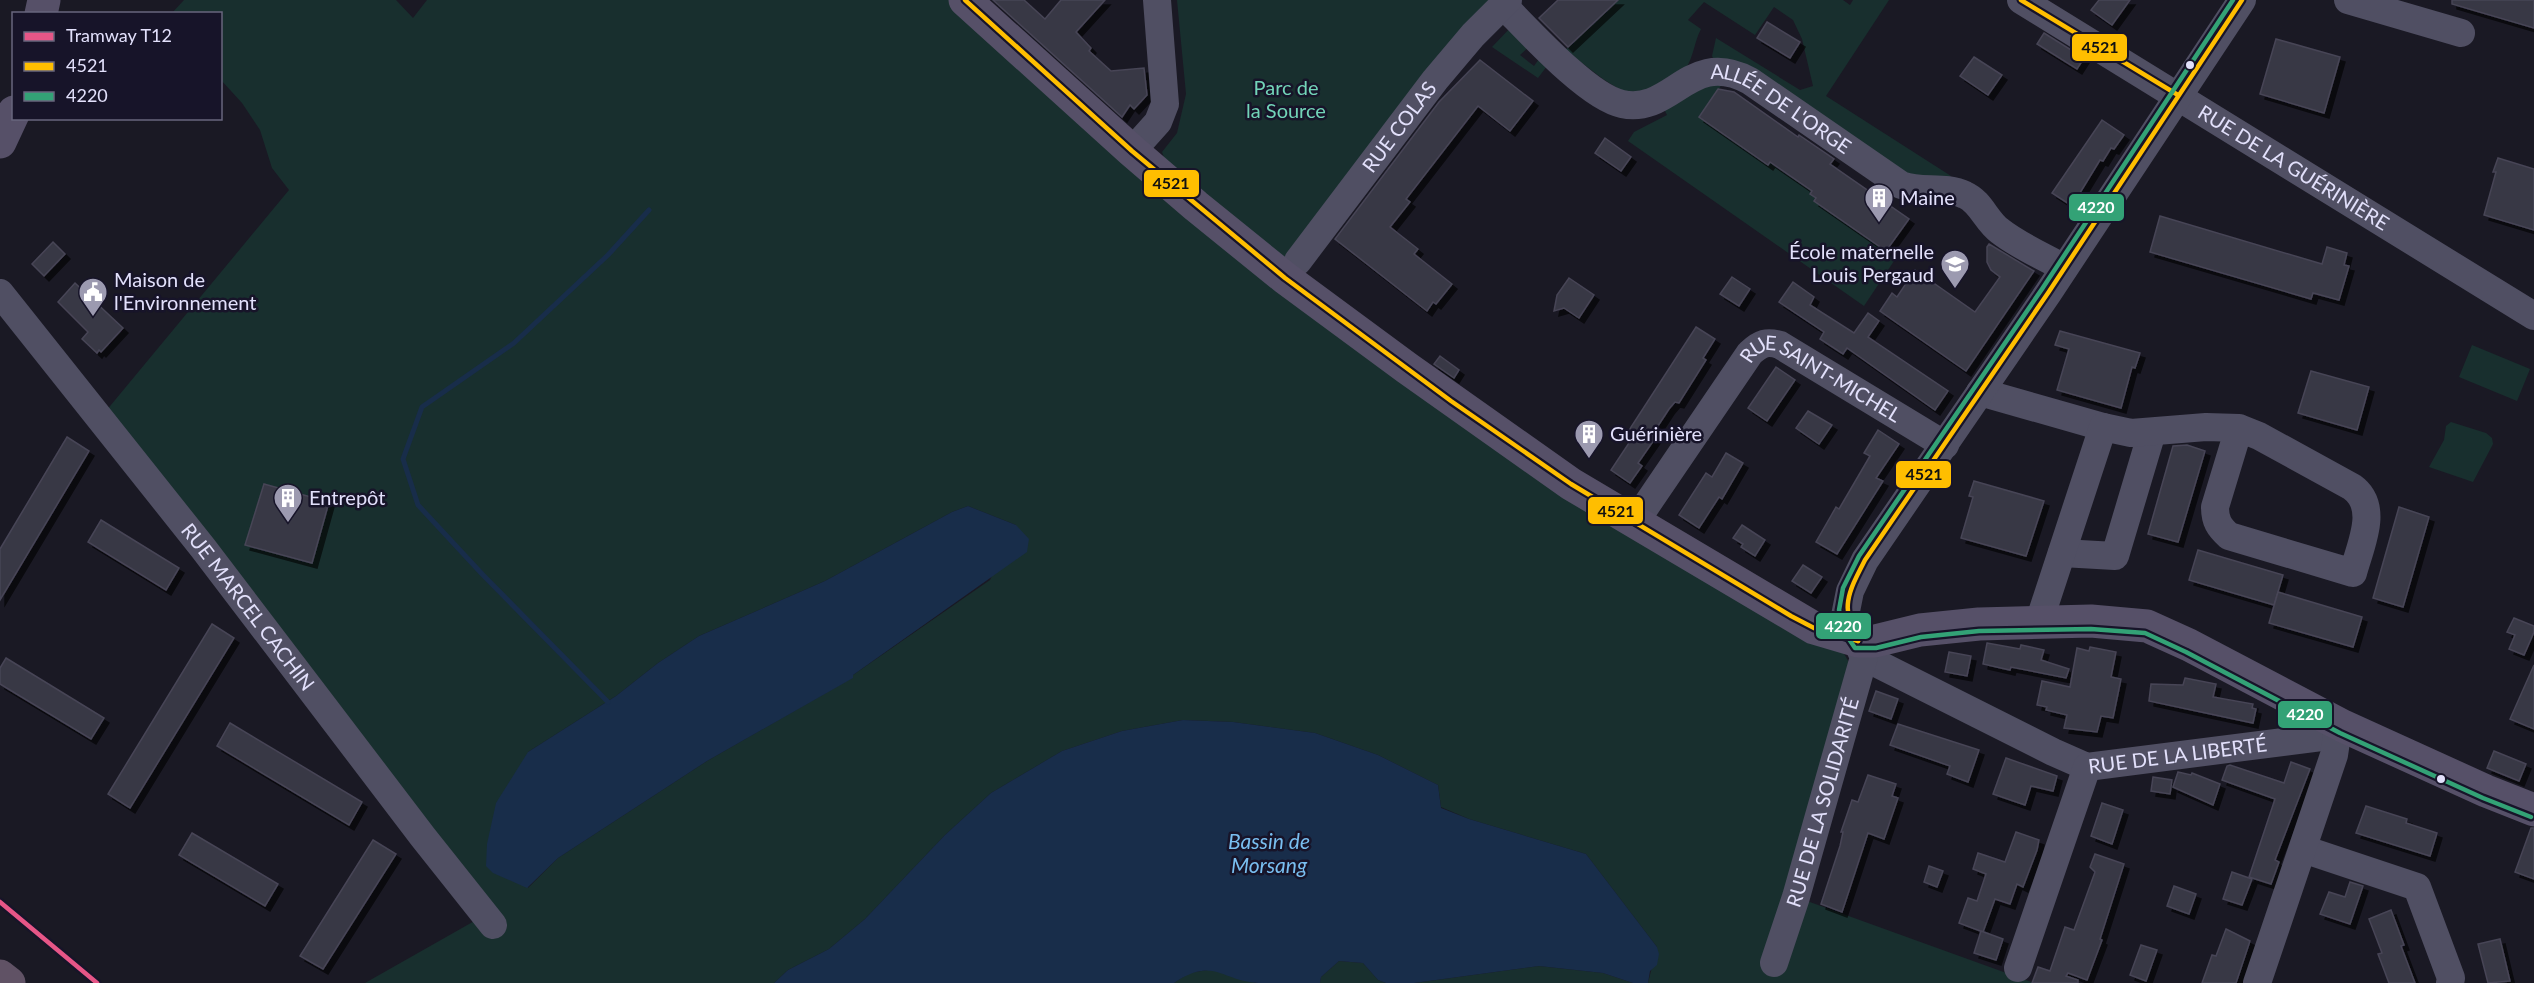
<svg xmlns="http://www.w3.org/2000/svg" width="2534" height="983" font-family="Lato,sans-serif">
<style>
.green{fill:#182f2e;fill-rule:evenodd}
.water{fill:#182d4a}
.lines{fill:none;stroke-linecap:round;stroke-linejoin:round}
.stream{stroke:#182d4a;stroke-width:5}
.building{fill:#393845;stroke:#474556;stroke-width:1.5;filter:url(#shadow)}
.minor{stroke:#504f63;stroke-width:28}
.major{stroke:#565068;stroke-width:33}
.highway{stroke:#605265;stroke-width:33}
.bus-1-casing{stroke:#171429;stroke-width:9}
.bus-2-casing{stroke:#171429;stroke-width:9}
.bus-1{stroke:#ffbe00;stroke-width:4.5}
.bus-2{stroke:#33a276;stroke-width:4.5}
.tram-1-casing{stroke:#171429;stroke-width:9}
.tram-1{stroke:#e65687;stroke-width:4.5}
.bus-dot{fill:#e2e0fb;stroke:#171429;stroke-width:2}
.labels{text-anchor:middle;stroke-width:5;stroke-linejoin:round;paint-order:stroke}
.park-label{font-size:20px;fill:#72d4b8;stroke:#171429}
.street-label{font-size:20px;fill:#e2e0fb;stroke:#171429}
.poi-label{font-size:20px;fill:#e2e0fb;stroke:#171429;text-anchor:start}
.water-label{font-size:21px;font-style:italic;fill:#79bef0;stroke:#171429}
.line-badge{stroke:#171429;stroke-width:2}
.badge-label{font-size:16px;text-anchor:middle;font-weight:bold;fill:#fff}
.pale-badge-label{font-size:16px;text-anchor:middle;font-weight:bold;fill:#111}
</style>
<defs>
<filter id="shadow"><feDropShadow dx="5" dy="5" stdDeviation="0" flood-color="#0009"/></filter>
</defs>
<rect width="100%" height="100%" fill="#1a1924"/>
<g class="green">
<path d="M184,0H396L413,18L427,0H953L1234,253L1842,650L1851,666L1796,897L2034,983H1648L1657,947L1586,854L1469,819L1441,807L1438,785L1378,755L1315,733L1233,722L1183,720L1122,731L1062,751L991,793L945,835L865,919L829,949L788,970L774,983H365L485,915L101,417L289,190L272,168L260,130L242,103L221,80L220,14L172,13ZM968,506L1016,525L990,580L853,675L852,678L707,761L558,858L528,888V752L616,696L658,663L699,636L825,581L952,512Z"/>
<polygon points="1177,0 1491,0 1284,267 1169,171 1162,152 1177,133 1186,94"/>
<path d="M1612,0H1843L1850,5L1853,0H1889L1826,96L1951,176L1925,185L1714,60L1712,56L1716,38L1800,90L1813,86L1802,39L1793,20L1774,7L1755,35L1704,2L1688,20L1701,29C1694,42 1694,56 1686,68L1633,98L1603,79L1565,50L1608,10Z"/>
<polygon points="1513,25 1532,44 1520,55 1534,66 1539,59 1547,66 1538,78 1492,47"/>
<polygon points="1725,80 1699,117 1768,165 1770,162 1789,176 1802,180 1800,183 1812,191 1810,194 1816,198 1814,201 1896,258 1864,306 1628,141 1634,132 1667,115 1661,103"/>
<polygon points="2472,345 2530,369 2517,401 2459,377"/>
<polygon points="2451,422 2486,433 2492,438 2493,444 2473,482 2429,467 2444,440 2446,426"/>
<polygon points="1339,961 1363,963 1378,980 1386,983 1320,983 1321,977"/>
<polygon points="1539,966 1603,973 1633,983 1414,983"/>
<polygon points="1214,969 1256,983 1174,983 1189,973"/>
</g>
<g class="water">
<polygon points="968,506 1016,525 1029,539 1027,552 853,675 853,678 707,761 558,858 527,888 493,873 486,866 487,844 496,803 528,752 616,696 658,663 699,636 825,581 952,512"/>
<path d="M1183,720L1233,722L1315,733L1378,755L1438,785L1441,808L1469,819L1586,854L1657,947L1659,954L1657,965L1650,971L1648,983H1633L1603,973L1539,966L1414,983H1386L1378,980L1363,963L1339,961L1321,977L1320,983C1299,983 1279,983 1258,983C1221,981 1214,956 1174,983H774L788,970L829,949L865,919L945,835L991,793L1062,751L1122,731Z"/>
</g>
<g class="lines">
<polyline class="stream" points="608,702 483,575 418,505 403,459 422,407 514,343 608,255 649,210"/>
</g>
<g class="building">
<polygon points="993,0 1024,0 1045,19 1061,0 1105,0 1076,32 1091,48 1089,51 1111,71 1144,68 1147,95 1134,109 1130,105 1122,117"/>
<polygon points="1558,0 1618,0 1568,47 1539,18"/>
<polygon points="2099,0 2130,0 2112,25 2091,10"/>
<polygon points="2452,0 2534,0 2534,28 2452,4"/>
<polygon points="1767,22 1800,42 1790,58 1757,38"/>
<polygon points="2044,33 2084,58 2077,69 2037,44"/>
<polygon points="2276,39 2340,57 2324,113 2260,94"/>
<polygon points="1974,57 2002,75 1988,95 1960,76"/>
<polygon points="1480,60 1533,101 1510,131 1478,106 1406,199 1410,202 1390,227 1418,249 1414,254 1452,284 1436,304 1433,302 1427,311 1335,239 1439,102"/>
<polygon points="1718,89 1734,92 1798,137 1799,135 1834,159 1830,164 1909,219 1886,251 1814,201 1816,198 1810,194 1812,191 1770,162 1768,165 1699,117"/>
<polygon points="2102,120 2124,135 2114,149 2111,148 2103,161 2100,160 2072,206 2052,193"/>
<polygon points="1605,138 1631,157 1621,171 1595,153"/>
<polygon points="2498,158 2534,169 2534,230 2484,215 2496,172 2493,172"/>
<polygon points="2160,216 2322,264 2327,247 2347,253 2344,265 2349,266 2339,300 2313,293 2311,299 2150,252"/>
<polygon points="53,242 65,254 44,276 32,264"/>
<polygon points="1989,244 2034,271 1966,371 1880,311 1892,293 1897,297 1915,270 1975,312 2000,277 1991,270 1987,262 1987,247"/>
<polygon points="1732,277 1750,289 1739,306 1720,294"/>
<polygon points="1569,278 1594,295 1579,318 1564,308 1554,311 1557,295"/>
<polygon points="1793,282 1814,297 1810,305 1854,333 1868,313 1879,321 1868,337 1948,391 1935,410 1847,348 1843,354 1820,339 1824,332 1779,302"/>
<polygon points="75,283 123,328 101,352 99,350 97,353 82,339 88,332 58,302"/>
<polygon points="1696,327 1715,339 1703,358 1706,360 1679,403 1675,402 1669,409 1652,435 1656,437 1638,463 1642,466 1630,483 1611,470 1633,437 1628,433 1631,427"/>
<polygon points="2060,331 2140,353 2135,368 2132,367 2121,408 2057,390 2069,349 2055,345"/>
<polygon points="1440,356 1459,370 1454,378 1434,364"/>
<polygon points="1776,367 1795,380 1767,421 1748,408"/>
<polygon points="2311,371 2369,387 2357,430 2298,413"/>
<polygon points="1808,411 1832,425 1819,444 1796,428"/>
<polygon points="1878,430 1899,444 1876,478 1883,481 1837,554 1816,542 1836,507 1839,509 1870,456 1864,453"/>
<polygon points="67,437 89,451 0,600 0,549"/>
<polygon points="2187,445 2205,451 2178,542 2148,534 2173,446"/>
<polygon points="1726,453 1743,463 1722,499 1719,497 1699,528 1679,515 1706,473 1712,477"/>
<polygon points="1974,481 2044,501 2026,556 1961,538 1973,497 1969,496"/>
<polygon points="264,484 329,502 312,563 245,545"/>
<polygon points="2399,507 2429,517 2403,607 2373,598"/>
<polygon points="101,520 179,568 166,590 88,542"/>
<polygon points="1742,525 1765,540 1755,556 1741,547 1743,544 1733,538"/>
<polygon points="2198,550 2283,575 2274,605 2189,580"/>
<polygon points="1803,565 1822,577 1811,593 1792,581"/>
<polygon points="2278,592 2362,617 2353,647 2269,623"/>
<polygon points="2514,618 2534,626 2534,632 2524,655 2509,649 2515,635 2507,632"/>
<polygon points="212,624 234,638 130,808 108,794"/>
<polygon points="1987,643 2020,649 2021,645 2044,650 2041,660 2069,669 2066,678 2011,667 2010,670 1983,664"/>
<polygon points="2090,647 2116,652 2111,677 2121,679 2113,718 2101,716 2097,732 2064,728 2067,715 2046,710 2047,707 2037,705 2042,681 2070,687 2077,648 2089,651"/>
<polygon points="1949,652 1971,656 1967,676 1945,672"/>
<polygon points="6,658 104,718 91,739 0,684 0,668"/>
<polygon points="2534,665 2534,729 2510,719"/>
<polygon points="2185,678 2216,684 2213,697 2253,704 2252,708 2256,709 2253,723 2149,701 2151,684 2183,685"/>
<polygon points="1876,691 1898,699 1891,719 1869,711"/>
<polygon points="230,723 362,802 349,825 217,746"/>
<polygon points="1898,724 1979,750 1968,782 1947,774 1950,766 1890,745"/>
<polygon points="2494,751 2526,764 2519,781 2487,768"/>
<polygon points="2006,758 2057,776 2053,791 2031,786 2025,805 1993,794"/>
<polygon points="2291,762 2310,769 2275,860 2279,862 2271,884 2249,877 2275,799 2222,780 2227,766 2230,765 2284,783"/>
<polygon points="2178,772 2191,775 2192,773 2220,784 2213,805 2173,787"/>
<polygon points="1868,775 1896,784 1892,796 1898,798 1884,839 1868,833 1842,912 1821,904 1840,846 1843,832 1841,832 1852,800 1858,802"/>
<polygon points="2153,777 2172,780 2170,794 2151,791"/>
<polygon points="2102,803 2123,810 2112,844 2091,836"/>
<polygon points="2366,806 2407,819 2406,823 2437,833 2430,856 2356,833"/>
<polygon points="2531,828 2534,828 2534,879 2515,872"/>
<polygon points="2016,832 2039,840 2037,850 2023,887 2017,884 2010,904 1995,899 1983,932 1959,923 1968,898 1977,901 1986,874 1973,869 1978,853 2005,862"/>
<polygon points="192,833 278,884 265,906 179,855"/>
<polygon points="373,840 396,854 323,969 300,956"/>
<polygon points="2095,854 2124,864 2100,939 2102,940 2087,980 2068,973 2066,976 2078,980 2078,983 2032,983 2038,967 2050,971 2065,927 2074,930 2095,872 2090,867"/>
<polygon points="1929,866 1943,871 1937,887 1924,882"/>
<polygon points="2232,872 2252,879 2242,905 2223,899"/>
<polygon points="2350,882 2363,886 2350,924 2320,914 2329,892 2345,897"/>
<polygon points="2174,886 2196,894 2189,914 2167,906"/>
<polygon points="2391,910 2404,945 2401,946 2415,983 2389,983 2378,954 2382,953 2369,919"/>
<polygon points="2226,929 2250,941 2236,983 2202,983 2212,955 2216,956"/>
<polygon points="1981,931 2003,939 1996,960 1974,953"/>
<polygon points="2500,939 2510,981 2488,983 2478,944"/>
<polygon points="2141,945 2157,950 2146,981 2130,975"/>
</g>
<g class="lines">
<g class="minor">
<path id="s1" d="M2021,0L2534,316"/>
<polyline points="2348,0 2461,33"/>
<path id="s2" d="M1503,5C1528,30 1588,97 1622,104C1673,115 1689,48 1750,81L1901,185C1922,193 1944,185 1965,195C1981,202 1986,221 2000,231C2019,246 2043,256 2064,268"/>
<polyline points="1132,151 1158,122 1165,104 1157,0"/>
<path id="s3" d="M1298,261L1435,80L1473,35L1508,0"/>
<path id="s4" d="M0,293L203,548L423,837L493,925"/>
<polyline points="1980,392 2103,427"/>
<path id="s5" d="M1635,522L1750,353C1761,343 1767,341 1780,345L1945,445"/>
<polyline points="2062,553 2115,556 2152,432"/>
<path d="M2039,622L2103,427L2131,433L2206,427L2239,428L2259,436L2352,487C2380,507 2360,546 2353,573L2229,536C2219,527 2215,521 2215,507L2239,428"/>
<path id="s6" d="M1864,657L2053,752L2087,767L2337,735"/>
<polyline points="2303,849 2417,887 2451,978 2450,983"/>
<path id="s7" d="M1774,963L1796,897L1864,657L1845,616L1850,591L1865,560L2048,293L2242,0"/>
<polyline points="2018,968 2087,767"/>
<polyline points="2257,983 2334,755 2337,735 2343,726"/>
</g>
<g class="major">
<polyline points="965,0 1132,151 1196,206 1285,278 1407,368 1571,484 1814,628 1858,641 1875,641 1920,630 1979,624 2091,621 2147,626 2189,645 2343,726 2486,791 2534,810"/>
<polyline points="41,14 44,0"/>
<polyline points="0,142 14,112"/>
</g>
<polyline class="highway" points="0,976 9,983"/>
<g class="bus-1-casing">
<g id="bus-1">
<polyline points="965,0 1132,151 1285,278 1451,401 1571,484 1791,616 1814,628 1858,641"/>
<polyline points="2021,0 2178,95"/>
<path d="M1858,641C1839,608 1849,591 1865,560L2048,293L2242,0"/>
</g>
</g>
<g class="bus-2-casing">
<polyline id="bus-2" points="2233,0 2042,289 1859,556 1843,588 1839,610 1845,633 1855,648 1876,648 1921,637 1979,631 2091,629 2145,633 2186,652 2340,733 2483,798 2531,817"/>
</g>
<use href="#bus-1" class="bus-1"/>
<use href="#bus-2" class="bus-2"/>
<g class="tram-1-casing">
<polyline id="tram-1" points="0,902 97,983"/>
</g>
<use href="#tram-1" class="tram-1"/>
</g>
<defs>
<g id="building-pin" transform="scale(1.5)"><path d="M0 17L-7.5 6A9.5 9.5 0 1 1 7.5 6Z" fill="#9c9ab0" stroke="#171429"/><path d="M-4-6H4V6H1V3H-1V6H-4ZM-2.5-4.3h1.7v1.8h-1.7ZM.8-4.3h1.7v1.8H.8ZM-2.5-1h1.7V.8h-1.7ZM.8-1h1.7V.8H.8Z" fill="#fff"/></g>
<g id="school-pin" transform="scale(1.5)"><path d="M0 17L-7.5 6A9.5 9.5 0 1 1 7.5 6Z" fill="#9c9ab0" stroke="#171429"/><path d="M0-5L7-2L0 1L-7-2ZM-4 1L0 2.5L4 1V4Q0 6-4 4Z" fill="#fff"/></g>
<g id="civic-pin" transform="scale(1.5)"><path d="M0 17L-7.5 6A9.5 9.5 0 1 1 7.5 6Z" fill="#9c9ab0" stroke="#171429"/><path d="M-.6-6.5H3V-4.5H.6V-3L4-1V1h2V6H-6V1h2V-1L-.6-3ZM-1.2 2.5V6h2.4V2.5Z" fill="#fff"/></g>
</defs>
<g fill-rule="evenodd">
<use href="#building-pin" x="1879" y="198"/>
<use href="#school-pin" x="1955" y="264"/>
<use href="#civic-pin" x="93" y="292"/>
<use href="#building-pin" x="1589" y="434"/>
<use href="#building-pin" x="288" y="498"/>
</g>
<g class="bus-dot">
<circle cx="2190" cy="65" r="5"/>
<circle cx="2441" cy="779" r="5"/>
</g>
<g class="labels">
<g class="park-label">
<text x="1286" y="95">Parc de<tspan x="1286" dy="23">la Source</tspan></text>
</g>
<g class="street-label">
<text dy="7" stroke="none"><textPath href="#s2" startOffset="333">ALLÉE DE L'ORGE</textPath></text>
<text dy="7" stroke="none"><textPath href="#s3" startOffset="168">RUE COLAS</textPath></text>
<text dy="7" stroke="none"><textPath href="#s1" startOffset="320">RUE DE LA GUÉRINIÈRE</textPath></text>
<text dy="7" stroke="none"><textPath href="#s5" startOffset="286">RUE SAINT-MICHEL</textPath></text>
<text dy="7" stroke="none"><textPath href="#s4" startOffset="400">RUE MARCEL CACHIN</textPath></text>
<text dy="7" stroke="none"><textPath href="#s6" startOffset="340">RUE DE LA LIBERTÉ</textPath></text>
<text dy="7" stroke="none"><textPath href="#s7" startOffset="168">RUE DE LA SOLIDARITÉ</textPath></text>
</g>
<g class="poi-label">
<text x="1900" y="205">Maine</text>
<text x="1934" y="259" text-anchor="end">École maternelle<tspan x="1934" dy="23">Louis Pergaud</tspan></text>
<text x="114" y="287">Maison de<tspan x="114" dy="23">l'Environnement</tspan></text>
<text x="1610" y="441">Guérinière</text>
<text x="309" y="505">Entrepôt</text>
</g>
<g class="water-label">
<text x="1269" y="849">Bassin de<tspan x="1269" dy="24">Morsang</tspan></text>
</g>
</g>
<g class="line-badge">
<rect x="2071" y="33" width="57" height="29" rx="6" fill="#ffbe00"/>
<rect x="1143" y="169" width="57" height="29" rx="6" fill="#ffbe00"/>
<rect x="2068" y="193" width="57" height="29" rx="6" fill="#33a276"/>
<rect x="1895" y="460" width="57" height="29" rx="6" fill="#ffbe00"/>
<rect x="1587" y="496" width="57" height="29" rx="6" fill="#ffbe00"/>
<rect x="1815" y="612" width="57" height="28" rx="6" fill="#33a276"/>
<rect x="2277" y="700" width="56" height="29" rx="6" fill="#33a276"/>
</g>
<g class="badge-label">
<text x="2096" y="213">4220</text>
<text x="1843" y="632">4220</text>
<text x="2305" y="720">4220</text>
</g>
<g class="pale-badge-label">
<text x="2100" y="53">4521</text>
<text x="1171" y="189">4521</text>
<text x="1924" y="480">4521</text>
<text x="1616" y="517">4521</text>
</g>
<rect x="12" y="12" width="210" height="108" fill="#171429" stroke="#68667d" stroke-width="1.5"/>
<rect x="24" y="32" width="30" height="9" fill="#e65687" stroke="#68667d" stroke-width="1.5"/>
<text x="66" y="42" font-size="18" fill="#e2e0fb">Tramway T12</text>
<rect x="24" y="62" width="30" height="9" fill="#ffbe00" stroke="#68667d" stroke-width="1.5"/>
<text x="66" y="72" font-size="18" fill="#e2e0fb">4521</text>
<rect x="24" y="92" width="30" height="9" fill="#33a276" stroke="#68667d" stroke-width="1.5"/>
<text x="66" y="102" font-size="18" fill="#e2e0fb">4220</text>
</svg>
